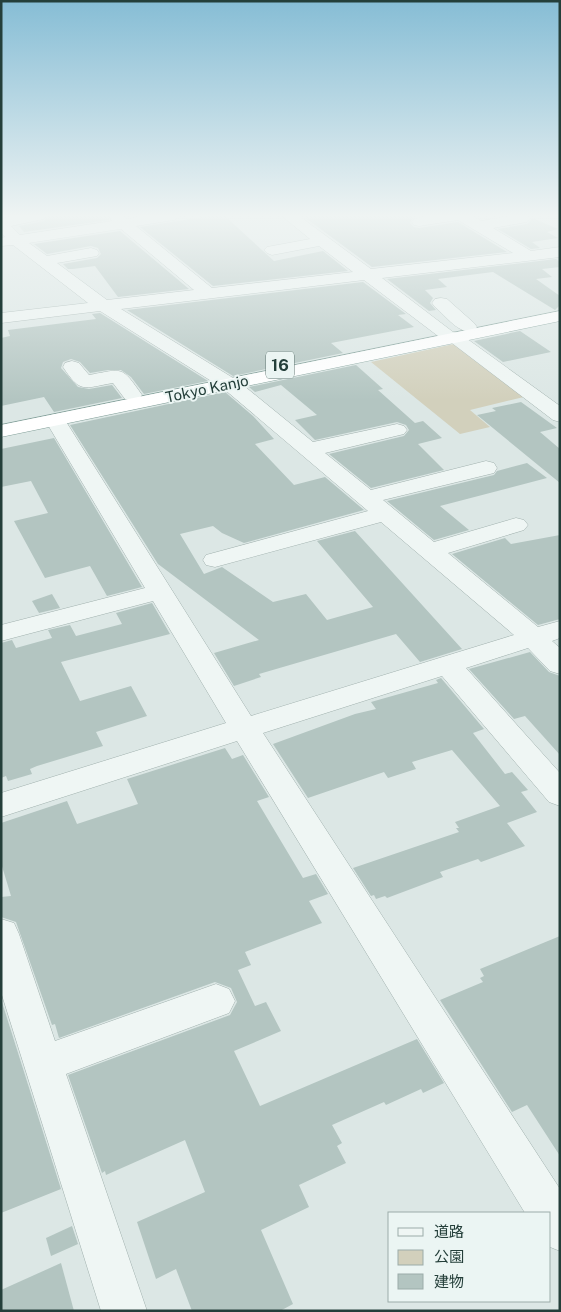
<svg xmlns="http://www.w3.org/2000/svg" width="561" height="1312" font-family="'Public Sans','Noto Sans JP',sans-serif">
<style>
.green{fill:#d2d0bc}
.building{fill:#b3c5c1}
.lines{fill:none;stroke-linecap:round;stroke-linejoin:round}
.minor-casing{stroke:#a1b1ae;stroke-width:1}
.highway-casing{stroke:#829f99;stroke-width:1}
.minor{fill:#eff6f4;fill-rule:evenodd}
.highway{fill:#fff;fill-rule:evenodd}
.labels{text-anchor:middle;stroke-width:4;stroke-linejoin:round;paint-order:stroke}
.far-street-label{font-size:15px;fill:#243f3a;stroke:#ebf5f3}
.shield{fill:#ebf5f3;stroke:#607672;stroke-width:1}
.shield-label{font-size:16px;font-weight:bold;fill:#243f3a}
</style>
<rect width="100%" height="100%" fill="#dce7e5"/>
<polygon class="green" points="454,344 528,396 470,410 490,427 460,434 371,362"/>
<g class="building">
<polygon points="48,216 107,216 109,220 24,232 19,226 44,221"/>
<polygon points="210,216 225,216 274,261 323,251 348,271 213,286 140,227"/>
<polygon points="303,216 416,216 412,218 410,223 414,227 419,228 458,222 507,252 372,267"/>
<polygon points="530,217 558,229 547,232 558,238 532,242 540,248 531,249 498,229 527,224 531,220"/>
<polygon points="120,231 189,289 118,297 95,266 73,269 68,269 63,264 97,258 101,254 98,248 91,246 47,254 34,244"/>
<polygon points="556,259 560,262 560,267 542,269 552,277 536,279 560,296 560,305 555,310 493,272 438,279 447,287 425,290 433,298 430,303 436,310 429,311 387,279"/>
<polygon points="363,282 406,314 398,315 414,327 331,343 343,353 233,376 127,310"/>
<polygon points="100,313 208,381 144,394 131,377 121,370 108,370 90,373 80,362 71,359 63,362 61,368 78,387 89,389 112,385 122,398 54,412 44,397 1,406 1,338 10,336 8,330 96,319 92,314"/>
<polygon points="520,331 551,352 503,362 474,341"/>
<polygon points="356,365 383,389 378,390 415,423 423,421 442,438 418,444 444,470 371,488 329,454 404,436 409,430 406,425 397,422 315,440 295,420 317,415 281,385 255,392 249,387"/>
<polygon points="225,392 253,416 274,439 255,444 294,485 325,477 364,510 244,543 222,533 213,526 180,534 204,574 222,567 273,602 306,594 327,620 373,607 317,541 355,531 462,649 420,662 396,634 259,674 261,677 234,686 214,653 259,640 158,564 70,425"/>
<polygon points="521,402 557,428 540,432 560,449 560,483 477,415 496,411 492,408"/>
<polygon points="54,438 142,587 107,596 90,566 45,578 14,521 48,513 31,481 1,487 1,449"/>
<polygon points="527,463 547,478 440,506 469,530 434,540 387,501 494,475 497,471"/>
<polygon points="560,535 560,619 538,625 452,554 505,538 511,544"/>
<polygon points="52,594 60,608 39,613 32,601"/>
<polygon points="152,603 170,634 61,662 80,701 131,686 147,716 96,732 103,746 37,766 30,769 32,774 8,781 6,776 1,778 1,643 12,640 16,648 52,638 48,630 70,625 76,636 122,624 116,613"/>
<polygon points="530,652 549,672 560,676 560,755 525,716 514,719 469,669"/>
<polygon points="441,678 484,729 473,733 505,774 512,772 528,790 521,792 537,812 507,823 525,846 481,862 478,859 440,872 443,877 387,898 385,896 376,899 374,895 371,896 353,868 459,832 456,828 459,828 455,822 500,806 452,750 412,762 416,769 388,778 384,772 308,798 273,744 355,714 376,709 371,702 438,683 436,680"/>
<polygon points="225,748 232,759 243,755 269,797 257,801 303,878 316,874 328,894 309,901 322,923 245,952 251,965 238,970 255,1006 266,1002 281,1031 234,1051 260,1106 417,1039 444,1083 423,1093 421,1089 386,1105 384,1102 332,1125 342,1143 337,1146 346,1163 299,1185 309,1207 261,1230 293,1304 280,1311 192,1311 176,1269 156,1279 137,1222 205,1192 185,1140 106,1175 105,1171 102,1173 68,1075 230,1015 237,1002 231,988 215,982 59,1038 55,1024 52,1025 16,922 1,917 1,897 11,896 1,863 1,823 67,801 77,824 138,804 127,779"/>
<polygon points="560,936 560,1156 527,1105 512,1112 440,1000 483,982 480,978 484,976 480,969"/>
<polygon points="1,999 61,1189 1,1213"/>
<polygon points="72,1226 78,1244 51,1256 46,1238"/>
<polygon points="61,1263 74,1311 1,1311 1,1290"/>
</g>
<g class="lines">
<g class="minor-casing">
<g id="minor">
<path d="M12,216H46L44,219L11,226L20,235L112,221L109,216H124L127,219L142,216H181L174,220L136,226L212,288L353,272L319,246L272,255L267,253L264,250L267,247L310,239L282,216H299L371,269L513,253L458,220L419,226L414,225L412,222L414,219L426,216H473L481,221L510,216H528L529,219L527,222L493,228L531,251L560,247V257L382,278L453,332L459,333L560,406V422L553,420L444,337L438,336L364,280L121,309L238,381L313,442L397,424L404,426L407,430L404,434L325,453L371,490L486,461L494,463L497,468L494,473L383,500L434,542L516,518L524,520L528,525L524,530L448,553L538,627L560,621V638L552,641L560,648V674L550,671L528,648L466,668L560,773V806L549,802L442,676L263,733L560,1189V1251L550,1247V1213H525L237,741L1,817V793L226,723L153,601L1,641V625L145,588L45,420L48,416L55,414L62,416L65,420L251,716L514,635L381,522L215,567L206,565L203,560L206,555L368,511L224,389L100,311L1,323V313L88,303L13,245L1,246V238L5,237L1,233V219ZM121,229L194,290L107,300L57,263L97,256L99,253L97,250L91,248L47,256L29,243Z"/>
<path d="M441,298L447,299L474,323L477,327L474,331C459,335 446,316 435,307L432,303L435,299Z"/>
<path d="M72,361L79,363L89,375C123,369 121,365 142,395L139,399L132,401L125,399L113,383C83,388 81,394 63,367L65,363Z"/>
<polygon points="1,919 14,923 19,934 55,1041 216,984 229,989 235,1001 229,1013 66,1074 147,1311 101,1311 1,992"/>
</g>
</g>
<g class="highway-casing">
<polygon id="highway" points="560,311 560,321 1,437 1,425"/>
</g>
<use href="#minor" class="minor"/>
<use href="#highway" class="highway"/>
</g>
<linearGradient id="sky" x2="0" y2="1"><stop stop-color="#86bdd5"/><stop offset="0.54" stop-color="#eff4f3"/><stop offset="1" stop-color="#eff4f3" stop-opacity="0"/></linearGradient>
<rect width="561" height="400" fill="url(#sky)"/>
<g class="labels">
<g class="far-street-label">
<text transform="translate(207 389) rotate(-12)" y="5">Tokyo Kanjo</text>
</g>
<rect class="shield" x="266" y="351.5" width="28" height="27" rx="4"/>
<g class="shield-label">
<text x="280" y="371">16</text>
</g>
</g>
<rect width="561" height="1312" fill="none" stroke="#243f3a" stroke-width="5"/>
<rect x="388" y="1212" width="162" height="90" fill="#ebf5f3" stroke="#9baca9"/>
<rect x="398" y="1228" width="25" height="8" fill="#eff6f4" stroke="#9baca9"/>
<text x="434" y="1237" font-size="15" fill="#243f3a">道路</text>
<rect x="398" y="1250" width="25" height="15" fill="#d2d0bc" stroke="#9baca9"/>
<text x="434" y="1262" font-size="15" fill="#243f3a">公園</text>
<rect x="398" y="1274" width="25" height="15" fill="#b3c5c1" stroke="#9baca9"/>
<text x="434" y="1287" font-size="15" fill="#243f3a">建物</text>
</svg>
